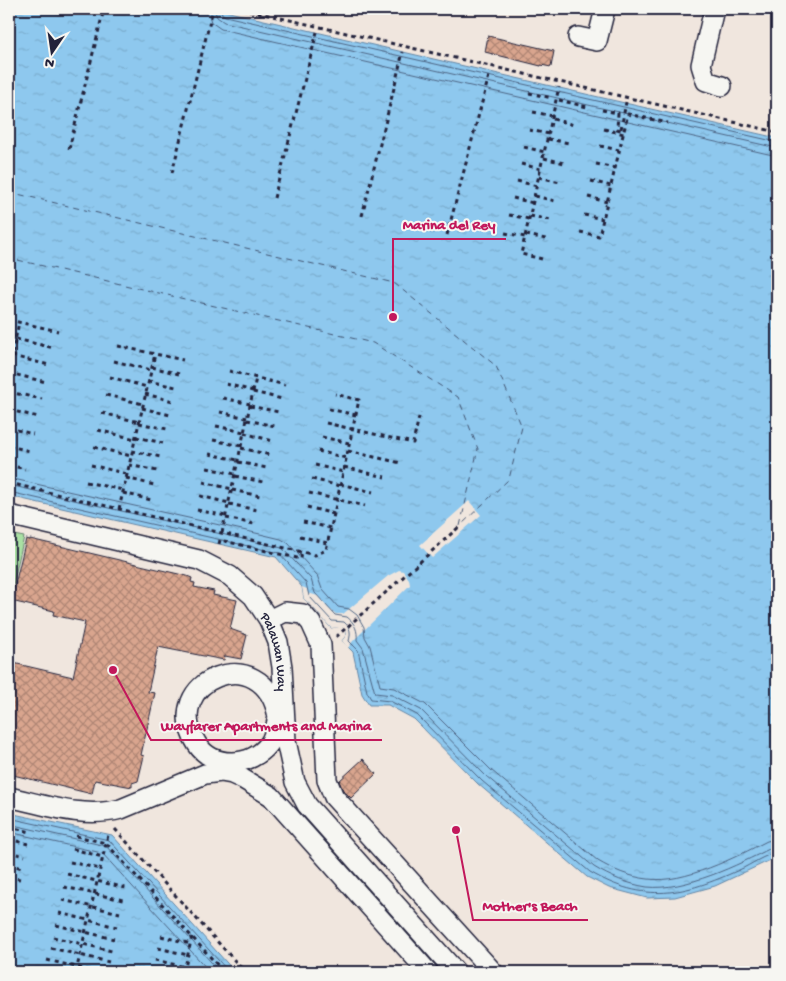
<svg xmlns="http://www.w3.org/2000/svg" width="786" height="981" font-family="'Gochi Hand',sans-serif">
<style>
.garden{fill:#a9e0a3;stroke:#66816f}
.water{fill:url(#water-ripples);stroke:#6386a6}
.pier{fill:#f0e6de}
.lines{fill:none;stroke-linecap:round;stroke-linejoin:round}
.shore{stroke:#4d6483;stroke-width:1}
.ferry{stroke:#425471;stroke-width:1;stroke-dasharray:6 5;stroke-linecap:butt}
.building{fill:url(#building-cross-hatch);stroke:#22223b}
.minor-casing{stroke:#22223b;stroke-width:22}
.path{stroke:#22223b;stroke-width:3;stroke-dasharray:4 4;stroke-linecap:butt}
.minor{stroke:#f6f6f2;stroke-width:19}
.labels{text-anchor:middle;stroke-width:4;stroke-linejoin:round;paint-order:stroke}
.street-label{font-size:14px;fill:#22223b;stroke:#f6f6f2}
.leader{fill:none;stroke:#c2185b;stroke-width:2}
.callout-dot{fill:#c2185b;stroke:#f6f6f2;stroke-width:2}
.callout-label{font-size:15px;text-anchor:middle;font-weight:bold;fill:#c2185b;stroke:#f6f6f2;stroke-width:4;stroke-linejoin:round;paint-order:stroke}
</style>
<defs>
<pattern id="water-ripples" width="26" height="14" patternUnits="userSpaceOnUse" patternTransform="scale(1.25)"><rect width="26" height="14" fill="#8ec8ee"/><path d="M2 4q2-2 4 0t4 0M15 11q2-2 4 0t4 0" fill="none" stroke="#7aaccd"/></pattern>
<pattern id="building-cross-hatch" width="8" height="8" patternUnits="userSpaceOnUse" patternTransform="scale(1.25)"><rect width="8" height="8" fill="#d9a58e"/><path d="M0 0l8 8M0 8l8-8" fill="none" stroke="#b08675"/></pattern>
</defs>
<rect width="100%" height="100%" fill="#f0e6de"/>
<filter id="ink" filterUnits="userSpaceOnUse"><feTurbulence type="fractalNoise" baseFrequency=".02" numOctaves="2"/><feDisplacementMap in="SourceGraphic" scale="10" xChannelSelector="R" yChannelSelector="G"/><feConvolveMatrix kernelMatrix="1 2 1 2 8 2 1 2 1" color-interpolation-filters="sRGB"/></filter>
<g filter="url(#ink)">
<polygon class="garden" points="9,534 24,537 9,601"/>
<g class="water">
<polygon points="9,9 216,9 777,138 777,857 715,886 675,897 647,898 609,888 587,877 478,784 414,719 388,705 369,705 362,694 353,652 342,641 347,634 342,626 331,628 310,604 304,599 302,587 276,557 9,496"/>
<polygon points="9,813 112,835 235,972 9,972"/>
</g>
<g class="pier">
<polygon points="469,501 481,515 432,558 420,545"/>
<polygon points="399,570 403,571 409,579 410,585 353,641 348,648 342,641 347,634 342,627 331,628 310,604 304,599 302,587 307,589 308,593 318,596 328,608 336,614 343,614 388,576"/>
</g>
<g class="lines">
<g class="shore">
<polyline points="207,9 211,22 221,29 777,156"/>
<polyline points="214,9 217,17 224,22 777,148"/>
<polyline points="221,9 222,14 225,16 777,142"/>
<path d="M9,478L260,534L281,539L288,543L317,575L322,589L338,607L349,609L357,615L364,627L365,637L370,646L380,686L394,688L425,704L491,770L598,861C613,870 630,877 648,879C684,884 736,857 767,841L777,839"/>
<path d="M9,485L282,548L311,579L315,593L335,615L347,617C355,623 358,631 357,640L363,648L375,693L392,695L421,710L486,776L594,867C610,877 628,884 647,887C685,891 738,865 771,848L777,846"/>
<path d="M9,492L279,553L306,583L309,596L332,621L344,622C351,628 351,633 349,641L358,650L367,692L371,699L390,701L417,715L482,781L590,872C645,904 684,895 739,870C751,865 765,854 777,853"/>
<polyline points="9,818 109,840 229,972"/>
<polyline points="9,824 106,846 220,972"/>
<polyline points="9,832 102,853 210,972"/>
</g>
<polyline class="ferry" points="9,192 394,283 496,366 522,427 509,479 460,526 478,449 458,397 373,343 9,258"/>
</g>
<g class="building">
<polygon points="488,36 554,51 551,67 541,65 541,66 485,52"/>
<polygon points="26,539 30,540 30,539 187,576 192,578 191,582 195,583 194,587 214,591 213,595 237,600 230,629 247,635 241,659 225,656 224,660 158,647 148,692 155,693 141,755 144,756 138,781 132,783 132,787 95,780 92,794 9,774 9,662 73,677 85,622 53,615 54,611 11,601"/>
<polygon points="363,759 376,774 351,798 343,790 339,781"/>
</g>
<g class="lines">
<g class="minor-casing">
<g id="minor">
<polyline points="714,9 701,65 706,81 722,86"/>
<polyline points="578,37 597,41 605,9"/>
<path id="s1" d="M9,515L199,560L230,576L253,596L269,620L278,642L282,667L286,741L295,782L307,805L456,972"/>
<polyline points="269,620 285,612 303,614 311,623 321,645 327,780 334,797 493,972"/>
<path d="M278,717C264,637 157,681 197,744C213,769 251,767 269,744C276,735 275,723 280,712"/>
<path d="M9,797C45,805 84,819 121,809L205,774L221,772L232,774L243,779L271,796L428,972"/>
</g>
</g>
<g class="path">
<polyline points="242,9 777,132"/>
<polyline points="529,93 552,98"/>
<polyline points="559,100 587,107"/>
<polyline points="602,110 618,113 617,129 624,131"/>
<polyline points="533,112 553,116"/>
<polyline points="553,119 574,125"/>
<polyline points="604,129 624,134"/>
<polyline points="621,129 626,102"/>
<polyline points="529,130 549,134"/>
<polyline points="548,139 569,143"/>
<polyline points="600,146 619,150"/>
<polyline points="524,147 545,152"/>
<polyline points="69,149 104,9"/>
<polyline points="544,158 564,163"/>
<polyline points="521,164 541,169"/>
<polyline points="596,164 615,168"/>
<polyline points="172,173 213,9"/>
<polyline points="539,177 560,182"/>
<polyline points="517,181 537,186"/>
<polyline points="591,181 611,186"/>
<polyline points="535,196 555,201"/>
<polyline points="588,197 607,202"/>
<polyline points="274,198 317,32"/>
<polyline points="513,198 533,203"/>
<polyline points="509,215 529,219"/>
<polyline points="584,215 603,219"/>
<polyline points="362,216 403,52"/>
<polyline points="530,216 551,220"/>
<polyline points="580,232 599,236 628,114 668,123"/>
<polyline points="505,233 525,237"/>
<polyline points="447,235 490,72"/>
<polyline points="526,235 546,239"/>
<polyline points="542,259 521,254 559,87"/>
<polyline points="9,320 58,331"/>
<polyline points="16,339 54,348"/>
<polyline points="9,340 15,341"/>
<polyline points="118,346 183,360"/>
<polyline points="12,356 49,365"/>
<polyline points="114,361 151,370"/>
<polyline points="152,367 179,374"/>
<polyline points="9,369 19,322"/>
<polyline points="229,371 285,385"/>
<polyline points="9,373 46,382"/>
<polyline points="110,377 147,387"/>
<polyline points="148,381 176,387"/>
<polyline points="226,384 253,391"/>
<polyline points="9,392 42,399"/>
<polyline points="253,392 282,399"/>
<polyline points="145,394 173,401"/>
<polyline points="106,395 143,404"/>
<polyline points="223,398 250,404"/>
<polyline points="250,406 279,412"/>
<polyline points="142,408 170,415"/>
<polyline points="329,409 356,415"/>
<polyline points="9,410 38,417"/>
<polyline points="220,412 247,418"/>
<polyline points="102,413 139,422"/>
<polyline points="247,420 275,426"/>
<polyline points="139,423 167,429"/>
<polyline points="326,423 413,443 420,413"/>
<polyline points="216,426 244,432"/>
<polyline points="9,428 33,434"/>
<polyline points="98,430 135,439"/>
<polyline points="244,433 273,441"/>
<polyline points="136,437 163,443"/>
<polyline points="322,437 349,443"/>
<polyline points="213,440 241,446"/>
<polyline points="9,446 30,451"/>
<polyline points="94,447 131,456"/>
<polyline points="241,448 270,455"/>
<polyline points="132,451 161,457"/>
<polyline points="318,451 346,458"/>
<polyline points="348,451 401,463"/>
<polyline points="209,454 238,460"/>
<polyline points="238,462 267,468"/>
<polyline points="9,465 25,469"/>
<polyline points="91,465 127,474"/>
<polyline points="129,465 157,471"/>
<polyline points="315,465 343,472"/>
<polyline points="344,467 385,477"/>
<polyline points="207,468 235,474"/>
<polyline points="235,476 263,482"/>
<polyline points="126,478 154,485"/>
<polyline points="312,479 340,486"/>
<polyline points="86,482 123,490"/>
<polyline points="203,482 232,489"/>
<polyline points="9,483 315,555 326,550 359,400 335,394"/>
<polyline points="340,484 373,492"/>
<polyline points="232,490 260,496"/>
<polyline points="123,493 151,500"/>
<polyline points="309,493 365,506"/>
<polyline points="200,496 229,503"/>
<polyline points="229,504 257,510"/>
<polyline points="307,507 334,514"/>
<polyline points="119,509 155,354"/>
<polyline points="197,510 226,516"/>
<polyline points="226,518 254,524"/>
<polyline points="303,522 331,528"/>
<polyline points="222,533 256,378"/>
<polyline points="300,536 327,543"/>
<polyline points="219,544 220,540 301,559 302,551"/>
<polyline points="336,637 460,526"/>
<polyline points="9,827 31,832"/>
<polyline points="115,829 245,972"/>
<polyline points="76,836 106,843 224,972"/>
<polyline points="9,839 28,844"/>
<polyline points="73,849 103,857"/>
<polyline points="9,852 25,856"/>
<polyline points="70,862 100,869"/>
<polyline points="9,864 22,868"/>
<polyline points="67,874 126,888"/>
<polyline points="9,877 20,879"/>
<polyline points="64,887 123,900"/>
<polyline points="9,890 17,891"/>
<polyline points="62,900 120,913"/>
<polyline points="9,902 14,903"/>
<polyline points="59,913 117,927"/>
<polyline points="9,914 12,915"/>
<polyline points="56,925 114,939"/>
<polyline points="161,936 191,944"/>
<polyline points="53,937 112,951"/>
<polyline points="51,948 109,962"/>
<polyline points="158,948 188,955"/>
<polyline points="47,960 97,972"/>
<polyline points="155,960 185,967"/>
<polyline points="76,972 108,835"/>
<polyline points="152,972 153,972"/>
<polyline points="184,972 192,936"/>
</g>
<use href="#minor" class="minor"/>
</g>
</g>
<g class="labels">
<g class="street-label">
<text dy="5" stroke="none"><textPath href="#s1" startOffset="322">Palawan Way</textPath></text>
</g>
</g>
<path class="leader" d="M393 317L393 239H506M113 670L151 740H382M456 830L473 920H588"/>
<g class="callout-dot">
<circle cx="393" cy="317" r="5"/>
<circle cx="113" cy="670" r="5"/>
<circle cx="456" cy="830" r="5"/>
</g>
<g class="callout-label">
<text x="449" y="229">Marina del Rey</text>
<text x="266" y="730">Wayfarer Apartments and Marina</text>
<text x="530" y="910">Mother's Beach</text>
</g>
<rect width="786" height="981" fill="none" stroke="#f6f6f2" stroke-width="30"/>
<rect x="15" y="15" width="756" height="951" fill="none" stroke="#22223b" stroke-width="2" filter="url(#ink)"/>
<g transform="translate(52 52) rotate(193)" stroke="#f6f6f2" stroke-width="4" paint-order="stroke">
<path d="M0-4L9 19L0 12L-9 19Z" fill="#22223b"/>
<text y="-8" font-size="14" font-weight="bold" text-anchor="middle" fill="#22223b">N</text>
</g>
</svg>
